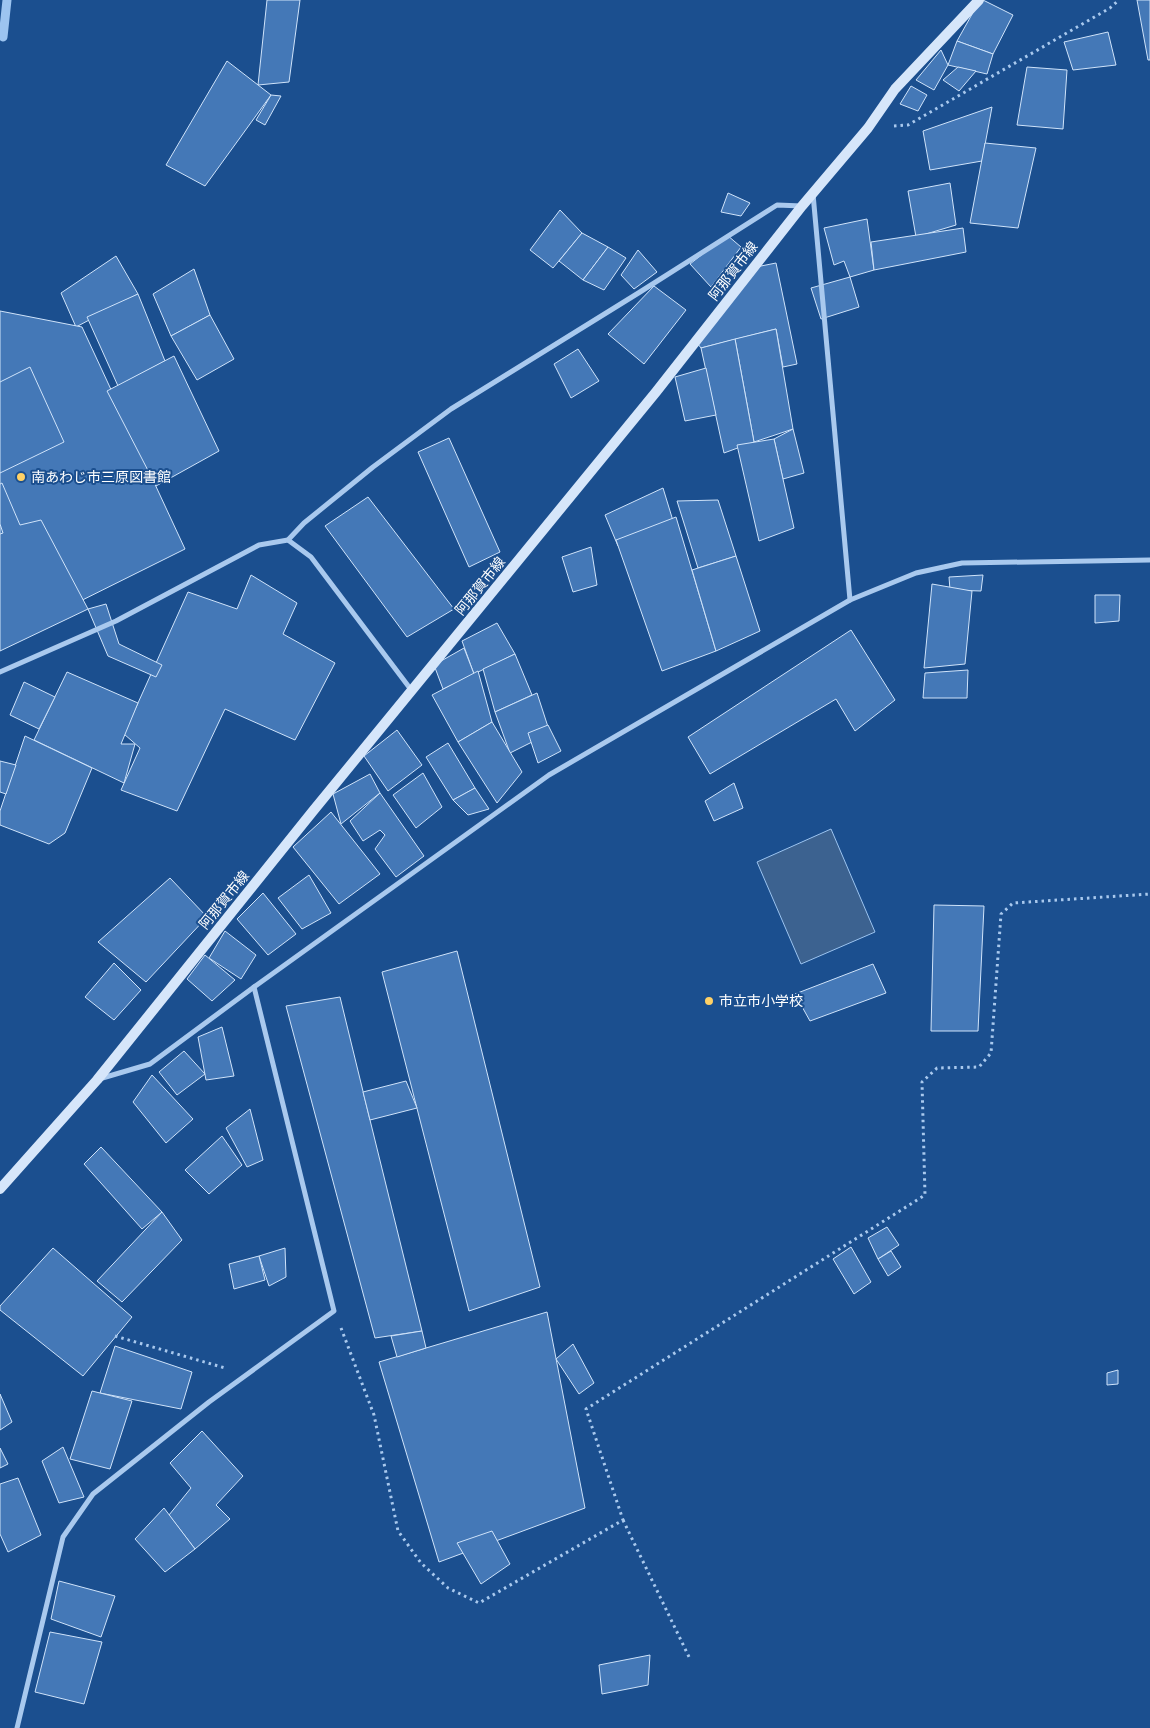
<svg xmlns="http://www.w3.org/2000/svg" width="1150" height="1728" font-family="'Nunito Sans','Noto Sans JP',sans-serif">
<style>
.water{fill:#3c6290;stroke:#9cc4f0}
.lines{fill:none;stroke-linecap:round;stroke-linejoin:round}
.stream{stroke:#9cc4f0;stroke-width:9}
.building{fill:#4478b7;stroke:#cfe3fa}
.path{stroke:#a9c9ee;stroke-width:3;stroke-dasharray:2.5 4;stroke-linecap:butt}
.minor{stroke:#a9c9ee;stroke-width:5}
.secondary{stroke:#d6e6fa;stroke-width:10}
.poi-dot{fill:#ffd166;stroke:#1b4f8f;stroke-width:2}
.labels{text-anchor:middle;stroke-width:4;stroke-linejoin:round;paint-order:stroke}
.street-label{font-size:14px;fill:#fff;stroke:#1b4f8f}
.poi-label{font-size:14px;fill:#fff;stroke:#1b4f8f;text-anchor:start}
</style>
<rect width="100%" height="100%" fill="#1b4f8f"/>
<polygon class="water" points="831,829 875,932 801,964 757,862"/>
<g class="lines">
<polyline class="stream" points="3,37 7,0"/>
</g>
<g class="building">
<polygon points="267,0 300,0 289,82 258,85"/>
<polygon points="980,0 983,0 1013,15 993,54 957,41"/>
<polygon points="1137,0 1150,0 1150,60 1148,60"/>
<polygon points="1108,32 1116,65 1073,70 1064,42"/>
<polygon points="957,41 993,54 987,74 948,65"/>
<polygon points="941,50 948,65 934,90 916,80"/>
<polygon points="227,61 271,95 205,186 166,165"/>
<polygon points="958,67 976,71 959,91 943,80"/>
<polygon points="1027,67 1067,70 1063,129 1017,125"/>
<polygon points="911,86 927,95 918,111 900,104"/>
<polygon points="271,95 281,96 265,125 256,120"/>
<polygon points="992,107 982,161 930,170 923,131"/>
<polygon points="985,143 1036,148 1018,228 970,223"/>
<polygon points="950,183 956,225 916,237 908,191"/>
<polygon points="728,193 750,203 741,216 721,212"/>
<polygon points="560,210 582,233 553,268 530,250"/>
<polygon points="867,219 874,270 850,277 844,261 834,265 824,228"/>
<polygon points="963,228 966,252 874,270 871,242"/>
<polygon points="582,233 608,247 583,280 559,261"/>
<polygon points="727,235 741,247 711,287 690,264"/>
<polygon points="608,247 626,258 604,290 583,280"/>
<polygon points="638,250 657,272 634,289 621,275"/>
<polygon points="116,256 138,294 76,327 61,293"/>
<polygon points="776,263 797,364 783,367 776,329 701,348 694,339 751,268"/>
<polygon points="194,269 210,315 171,336 153,294"/>
<polygon points="850,277 859,307 821,319 811,288"/>
<polygon points="654,286 686,310 644,364 608,334"/>
<polygon points="138,294 165,361 118,386 87,317"/>
<polygon points="0,311 82,327 185,549 0,641"/>
<polygon points="210,315 234,359 197,380 171,336"/>
<polygon points="776,329 793,429 754,442 735,339"/>
<polygon points="735,339 754,442 724,453 701,348"/>
<polygon points="578,349 599,381 571,398 554,364"/>
<polygon points="174,356 219,451 156,486 107,391"/>
<polygon points="30,367 64,442 0,473 0,382"/>
<polygon points="706,368 716,415 685,421 675,377"/>
<polygon points="793,429 804,473 783,479 774,439"/>
<polygon points="449,438 500,552 469,567 418,452"/>
<polygon points="774,439 794,528 759,541 737,445"/>
<polygon points="2,483 20,525 41,520 88,609 0,651 0,534 3,533 0,524 0,484"/>
<polygon points="663,488 674,524 618,546 605,515"/>
<polygon points="368,497 454,609 407,637 325,526"/>
<polygon points="718,500 736,556 698,568 677,501"/>
<polygon points="676,517 716,651 662,671 616,540"/>
<polygon points="591,547 597,585 573,592 562,557"/>
<polygon points="736,556 760,631 716,651 692,570"/>
<polygon points="251,575 297,603 283,634 335,663 295,740 225,709 177,811 121,790 140,748 124,734 188,592 237,609"/>
<polygon points="983,575 981,591 950,590 949,577"/>
<polygon points="932,584 972,591 965,664 924,668"/>
<polygon points="1095,595 1120,595 1119,621 1095,623"/>
<polygon points="106,604 119,644 162,665 156,677 108,656 88,609"/>
<polygon points="497,623 515,654 474,674 462,641"/>
<polygon points="851,630 895,700 855,731 836,699 710,774 688,737"/>
<polygon points="464,648 474,674 443,689 434,665"/>
<polygon points="515,654 532,695 495,712 483,669"/>
<polygon points="968,670 967,698 923,698 925,673"/>
<polygon points="478,671 492,722 458,742 432,695"/>
<polygon points="67,672 138,703 121,744 135,744 124,783 34,740"/>
<polygon points="24,682 55,697 39,729 10,715"/>
<polygon points="537,693 550,733 510,753 495,712"/>
<polygon points="492,722 522,772 497,803 458,742"/>
<polygon points="548,725 561,751 538,763 528,733"/>
<polygon points="397,730 422,765 388,791 364,756"/>
<polygon points="25,736 92,768 65,833 49,844 0,825 0,811"/>
<polygon points="448,743 475,788 453,800 426,757"/>
<polygon points="0,761 16,765 6,794 0,792"/>
<polygon points="423,773 442,807 416,828 393,795"/>
<polygon points="370,774 380,793 341,824 333,794"/>
<polygon points="734,783 743,808 714,821 705,801"/>
<polygon points="475,788 489,809 468,815 453,800"/>
<polygon points="380,793 424,856 396,877 375,849 385,835 380,830 363,841 350,821"/>
<polygon points="331,812 380,874 339,904 293,847"/>
<polygon points="309,875 331,913 302,929 278,898"/>
<polygon points="170,878 207,917 146,982 98,942"/>
<polygon points="263,893 296,934 268,955 237,919"/>
<polygon points="934,905 984,906 978,1031 931,1031"/>
<polygon points="225,931 256,955 241,979 209,958"/>
<polygon points="457,951 540,1287 469,1311 382,972"/>
<polygon points="205,955 235,980 212,1001 187,979"/>
<polygon points="114,963 141,990 114,1020 85,997"/>
<polygon points="873,964 886,993 810,1021 795,994"/>
<polygon points="340,997 370,1120 422,1331 375,1338 286,1006"/>
<polygon points="222,1027 234,1076 206,1080 198,1037"/>
<polygon points="184,1051 205,1074 177,1095 159,1072"/>
<polygon points="152,1075 193,1119 166,1143 133,1102"/>
<polygon points="406,1081 417,1108 370,1120 363,1092"/>
<polygon points="250,1109 263,1160 247,1167 226,1128"/>
<polygon points="222,1136 242,1165 209,1194 185,1170"/>
<polygon points="101,1147 162,1212 142,1229 84,1164"/>
<polygon points="162,1212 182,1240 122,1302 97,1281"/>
<polygon points="887,1227 899,1245 878,1259 868,1238"/>
<polygon points="851,1247 871,1282 854,1294 833,1259"/>
<polygon points="53,1248 132,1317 83,1376 0,1310 0,1306"/>
<polygon points="285,1248 286,1277 269,1286 259,1256"/>
<polygon points="891,1251 901,1267 888,1276 878,1259"/>
<polygon points="259,1256 265,1280 234,1289 229,1264"/>
<polygon points="547,1312 585,1508 439,1562 379,1362"/>
<polygon points="422,1331 426,1348 397,1357 391,1336"/>
<polygon points="573,1344 594,1383 579,1394 556,1359"/>
<polygon points="115,1346 192,1372 181,1409 100,1393"/>
<polygon points="1118,1370 1118,1384 1107,1385 1107,1373"/>
<polygon points="92,1391 132,1401 110,1469 70,1459"/>
<polygon points="0,1394 12,1422 0,1430"/>
<polygon points="202,1431 243,1476 216,1505 230,1519 195,1549 169,1515 191,1488 170,1463"/>
<polygon points="63,1447 84,1497 59,1503 42,1461"/>
<polygon points="0,1448 8,1464 0,1468"/>
<polygon points="18,1478 41,1535 8,1552 0,1534 0,1484"/>
<polygon points="164,1508 195,1549 165,1572 135,1539"/>
<polygon points="492,1531 510,1564 481,1584 457,1543"/>
<polygon points="59,1581 115,1596 101,1637 51,1619"/>
<polygon points="50,1632 102,1642 84,1704 35,1692"/>
<polygon points="650,1655 648,1685 602,1694 599,1665"/>
</g>
<g class="lines">
<g class="path">
<polyline points="894,126 908,125 1110,8 1119,0"/>
<polyline points="341,1328 374,1415 398,1531 421,1563 448,1588 479,1603 623,1520 586,1409 925,1195 922,1082 937,1068 979,1067 991,1053 1001,914 1013,903 1150,894"/>
<polyline points="115,1336 225,1368"/>
<polyline points="623,1520 690,1659"/>
</g>
<g class="minor">
<polyline points="813,194 850,600"/>
<polyline points="288,540 304,523 373,467 451,409 640,292 777,205 802,206"/>
<polyline points="0,672 116,621 259,545 288,540 311,557 412,691"/>
<polyline points="99,1079 150,1064 254,987 549,775 850,600 916,573 962,563 1150,560"/>
<polyline points="17,1728 63,1537 93,1494 209,1402 334,1311 254,987"/>
</g>
<polyline class="secondary" points="0,1189 97,1080 313,811 656,392 802,206 868,128 895,89 979,0"/>
</g>
<g class="poi-dot">
<circle cx="21" cy="477" r="5"/>
<circle cx="709" cy="1001" r="5"/>
</g>
<g class="labels">
<g class="street-label">
<text transform="translate(733 271) rotate(-52)" y="5">阿那賀市線</text>
<text transform="translate(480 586) rotate(-51)" y="5">阿那賀市線</text>
<text transform="translate(224 900) rotate(-51)" y="5">阿那賀市線</text>
</g>
<g class="poi-label">
<text x="31" y="482">南あわじ市三原図書館</text>
<text x="719" y="1006">市立市小学校</text>
</g>
</g>
</svg>
